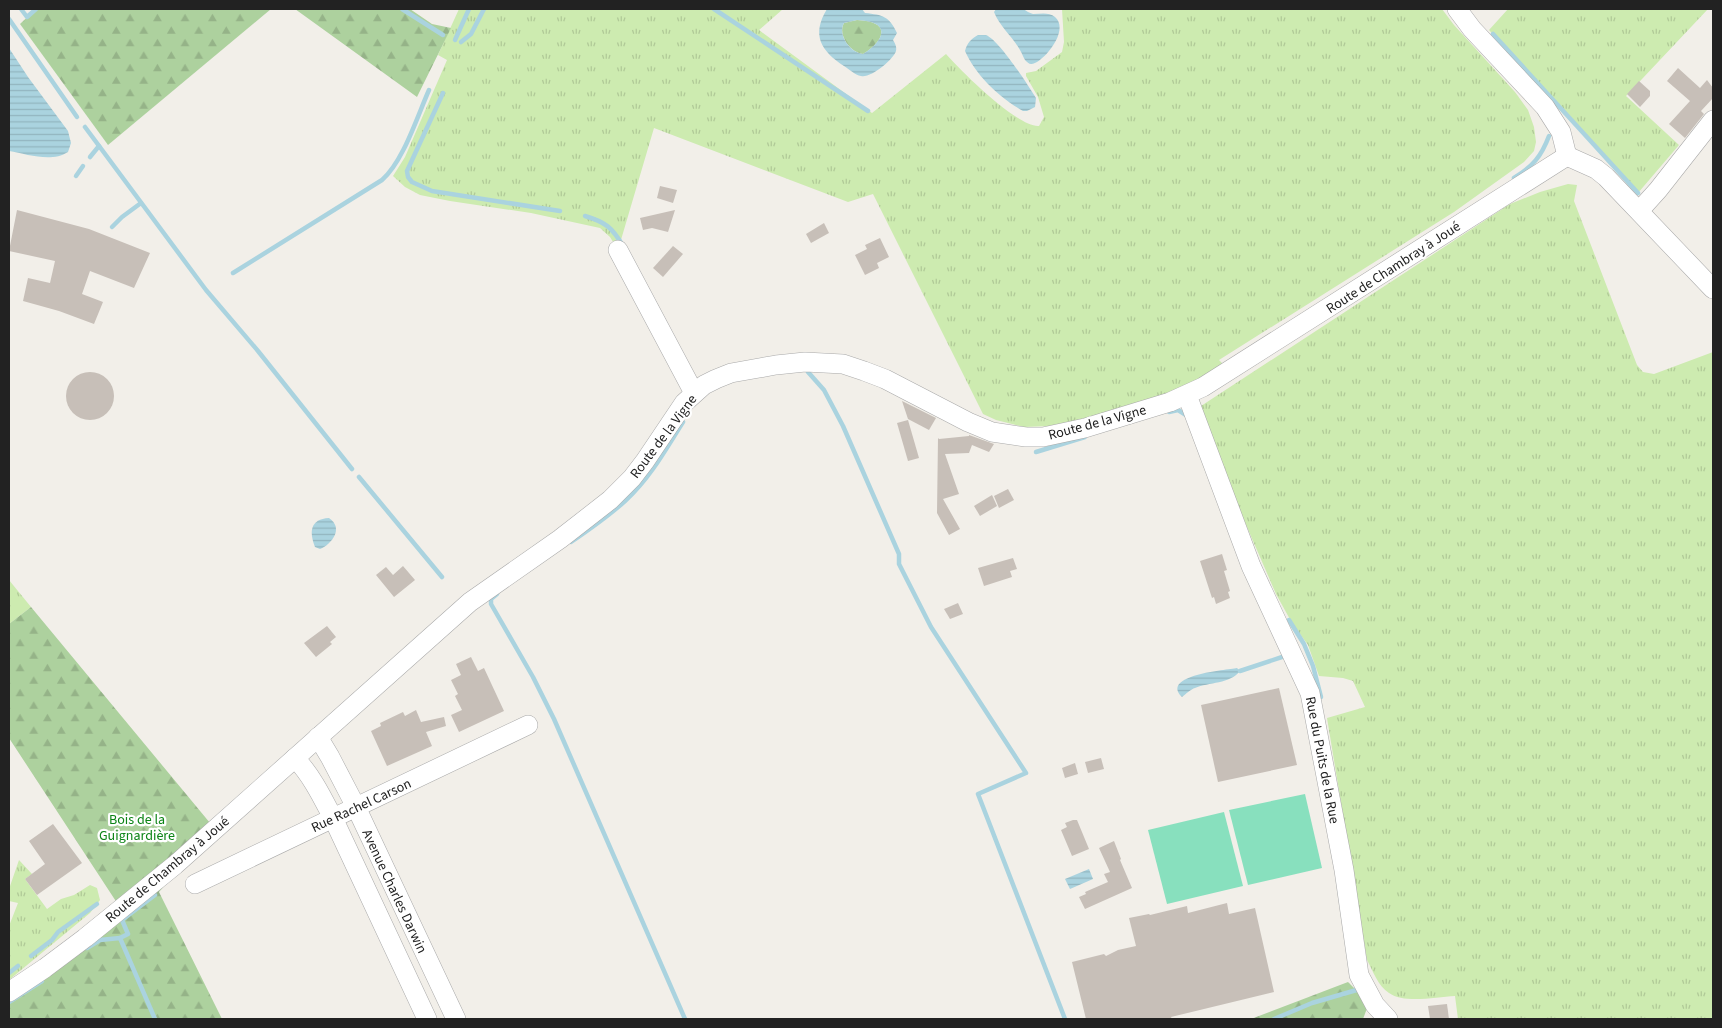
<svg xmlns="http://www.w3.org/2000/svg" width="1722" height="1028" font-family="'Source Sans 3',sans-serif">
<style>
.grass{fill:url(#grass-tufts)}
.forest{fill:url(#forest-firs)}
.pitch{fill:#88e0be}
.water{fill:url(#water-rules);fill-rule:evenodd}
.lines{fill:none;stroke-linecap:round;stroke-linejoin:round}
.stream{stroke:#aad3df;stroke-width:4.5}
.building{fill:#c7bfb8}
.minor-casing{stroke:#a9a9a9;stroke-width:20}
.minor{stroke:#fff;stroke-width:19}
.labels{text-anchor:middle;stroke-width:4.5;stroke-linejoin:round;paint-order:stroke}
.street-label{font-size:14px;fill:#222;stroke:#fff}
.park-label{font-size:14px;fill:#0c8416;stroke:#fff}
</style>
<defs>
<pattern id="grass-tufts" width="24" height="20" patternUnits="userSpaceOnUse" patternTransform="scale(1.25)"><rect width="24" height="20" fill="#cdebb0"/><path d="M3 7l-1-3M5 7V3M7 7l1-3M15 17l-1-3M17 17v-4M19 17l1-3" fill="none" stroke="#b0c997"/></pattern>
<pattern id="forest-firs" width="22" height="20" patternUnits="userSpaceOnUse" patternTransform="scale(1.25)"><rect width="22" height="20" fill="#add19e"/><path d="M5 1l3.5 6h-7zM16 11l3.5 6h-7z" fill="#95b388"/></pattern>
<pattern id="water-rules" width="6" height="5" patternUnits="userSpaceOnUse" patternTransform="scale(1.25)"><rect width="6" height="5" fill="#aad3df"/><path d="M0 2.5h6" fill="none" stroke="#92b5bf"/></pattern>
</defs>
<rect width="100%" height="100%" fill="#f2efe9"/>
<g class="grass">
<path d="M459,9H783L759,30L872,113L946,54C960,70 1018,128 1039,126L1044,117L1038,97L1026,76V73L1036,71L1062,52L1064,42L1062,9H1442L1454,25L1515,92L1528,110L1534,127L1536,142L1534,151L1524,162L1454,212L1219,360L1224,365L1188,386L1158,397L1079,420L1049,426L1024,427L996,420L983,414L873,194L848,202L654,128L618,250L610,237L600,228L531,213L450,201L420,195L405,187L393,176L405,157L447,60L438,55Z"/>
<polygon points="1508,9 1708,9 1626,96 1679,145 1638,193 1489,30"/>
<path d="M1568,184L1577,185L1574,201L1637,365L1643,372L1654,374L1713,352V1019H1458L1455,996C1436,997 1404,1004 1389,993C1378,986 1373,971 1367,960L1327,718L1365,707L1353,681L1343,678L1319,676L1308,645L1292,623L1276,594L1240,511L1201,406L1510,204L1540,192Z"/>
<polygon points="9,580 31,607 9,624"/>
<polygon points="19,860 32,874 25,879 47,909 61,899 74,895 90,885 97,888 100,900 90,913 9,980 9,926 18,903 9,901 9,889"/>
</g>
<g class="forest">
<polygon points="36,9 271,9 108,145 20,24"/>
<polygon points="295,9 410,9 432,24 451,28 417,97"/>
<path d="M857,20C890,21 887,39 863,54C851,53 837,35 844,23Z"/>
<polygon points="31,607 215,829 159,892 222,1019 9,1019 9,992 121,909 9,738 9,624"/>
<polygon points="1348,982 1369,1003 1363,1019 1251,1019"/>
</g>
<g class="pitch">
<polygon points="1305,794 1322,868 1248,885 1229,810"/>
<polygon points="1224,812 1243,886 1167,904 1148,830"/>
</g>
<g class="water">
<path d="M827,9H862L865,13C883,15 889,16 897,33L893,40C895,43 897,47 896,51C894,59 870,79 861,76C855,75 849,69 844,66C821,51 811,35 827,9ZM857,20C890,21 887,39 863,54C851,53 837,35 844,23Z"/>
<path d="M996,9C1004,9 1016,7 1023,9C1027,11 1029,13 1033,14C1041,14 1049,12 1055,17C1071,31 1041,65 1031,64C1029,64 1027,62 1025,60C1023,57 1022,53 1020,50C1012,36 1000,27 994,12Z"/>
<path d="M978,35C981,35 984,35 986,35C1000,41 1027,84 1036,98L1035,107L1027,111H1023C1000,98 976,76 965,51C967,43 971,39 978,35Z"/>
<path d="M9,48L28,77L68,131L71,143L68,152C51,163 27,154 9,151Z"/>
<path d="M329,518C344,528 332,544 320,549L315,547C309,532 310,519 329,518Z"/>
<path d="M1237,668L1240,671C1230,684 1209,682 1195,688C1191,689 1186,694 1182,697C1160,675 1226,670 1237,668Z"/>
<polygon points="1089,869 1093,879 1070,889 1065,879"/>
</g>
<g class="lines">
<g class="stream">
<polyline points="21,9 27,17 36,9"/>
<polyline points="402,9 443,35"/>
<polyline points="714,9 868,111"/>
<polyline points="9,19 77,117"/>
<polyline points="1493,34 1638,193"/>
<polyline points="455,40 469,9"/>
<polyline points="461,42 471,34 484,9"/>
<polyline points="443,93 407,171 408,177 412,182 432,191 560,211"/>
<polyline points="85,127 206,290 258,351 352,469"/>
<polyline points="90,157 99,146"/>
<polyline points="76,176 83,166"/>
<path d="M1514,178C1533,166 1541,157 1549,136"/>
<path d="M585,216C605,222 612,227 623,246"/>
<polyline points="112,227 122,217 141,203"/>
<path d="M233,273L382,180C403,162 417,117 429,90"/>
<polyline points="808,372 824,390 843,426 899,554 899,564 931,627 1026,773 978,794 1065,1019"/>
<polyline points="1169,412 1178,410 1186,415"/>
<polyline points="1036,452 1085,437"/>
<polyline points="359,477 442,577"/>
<path d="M571,542C590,529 609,516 626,500C650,478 666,449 683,422"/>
<polyline points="497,594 491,599 491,604 533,677 554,719 685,1019"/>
<polyline points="1289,620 1304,644 1313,666 1321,697"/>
<polyline points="1240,671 1288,655"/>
<polyline points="87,948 100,940 120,938"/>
<polyline points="31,956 52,940 58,932 97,904"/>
<polyline points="9,973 18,966"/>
<polyline points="9,1002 42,981"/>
<polyline points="155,1019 120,938 128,934 122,920 155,895"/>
<polyline points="1274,1019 1312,1003 1360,989"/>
</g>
</g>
<g class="building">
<polygon points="1678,68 1700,88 1707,80 1713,88 1713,98 1701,111 1704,114 1685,138 1669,124 1690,101 1667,81"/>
<polygon points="1639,81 1650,91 1650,96 1640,107 1627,94"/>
<polygon points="660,186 677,190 673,203 657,198"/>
<polygon points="17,210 89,229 150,253 134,288 90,271 82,294 103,302 94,324 59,311 23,301 28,278 50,283 55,261 9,251"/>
<polygon points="675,210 668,232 652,228 643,230 640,218"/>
<polygon points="824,223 829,233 811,243 806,234"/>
<polygon points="880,238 889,257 877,263 879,268 865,275 855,255 867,249 865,245"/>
<polygon points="673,246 683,254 663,277 653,268"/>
<circle cx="90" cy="396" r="24"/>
<polygon points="902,401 936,418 929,430 908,419"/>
<polygon points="908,420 919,458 908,461 897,423"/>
<polygon points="969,435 994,444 989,452 972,445 969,453 945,454 959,494 943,499 960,529 949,535 937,513 938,438 939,439 969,436"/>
<polygon points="1008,489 1014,500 999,508 994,496"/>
<polygon points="992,495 997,506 980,516 974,506"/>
<polygon points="1222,554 1227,570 1224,571 1230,591 1228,592 1230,598 1216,604 1214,597 1212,598 1200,561"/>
<polygon points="1013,558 1017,569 1010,571 1012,577 984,586 978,568"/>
<polygon points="403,566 415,580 394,597 376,575 386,567 393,575"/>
<polygon points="958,603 963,614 950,619 944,609"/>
<polygon points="327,626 336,637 330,642 332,644 316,657 304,643"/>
<polygon points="471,657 478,671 484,668 504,711 459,732 451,715 462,710 455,696 458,694 451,680 461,675 456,664"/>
<polygon points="1279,688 1297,765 1218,782 1201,705"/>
<polygon points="416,710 421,722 444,717 446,726 426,732 432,746 387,766 371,731 381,726 380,723 403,712 405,716"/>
<polygon points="1101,758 1104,769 1088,773 1085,762"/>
<polygon points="1075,763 1078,774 1065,778 1062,768"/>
<polygon points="1073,820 1077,820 1089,849 1072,856 1061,830 1067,827 1065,823"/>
<polygon points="53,824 82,863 37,895 25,879 45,864 29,841"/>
<polygon points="1114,841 1121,859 1120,860 1132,888 1085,909 1079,897 1086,894 1085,892 1108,882 1104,874 1110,872 1099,848"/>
<polygon points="1227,903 1229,914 1255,908 1274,992 1171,1017 1172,1019 1086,1019 1072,962 1104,954 1106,956 1118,950 1136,946 1129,918 1149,914 1150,915 1187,906 1188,913"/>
<polygon points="1447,1004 1449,1019 1430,1019 1428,1006"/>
</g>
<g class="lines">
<g class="minor-casing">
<g id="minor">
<polyline points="1457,9 1472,29 1545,107 1561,132 1567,156"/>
<polyline points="1567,156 1596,169 1606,177 1713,289"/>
<polyline points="1639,211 1658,190 1713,120"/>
<polyline points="618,250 694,393"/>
<polyline points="1187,395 1251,566 1310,693 1344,870 1359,975 1375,1005 1388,1019"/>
<polyline points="318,737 330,757 356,807 456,1019"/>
<path d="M295,758C312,776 322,797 333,818L427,1019"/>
<polyline points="195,884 528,725"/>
<polyline points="9,992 45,968 85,938 175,865 470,602 560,539 610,500 632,478 645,461 684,403 704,385 716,379 731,373 776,365 805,362 843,364 864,371 885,379 968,422 992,432 1026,437 1043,437 1085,428 1170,402 1203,387 1567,156"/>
</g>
</g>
<use href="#minor" class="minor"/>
</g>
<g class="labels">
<g class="street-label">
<text transform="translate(1393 267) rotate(-33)" y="5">Route de Chambray à Joué</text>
<text transform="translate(1097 422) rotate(-15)" y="5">Route de la Vigne</text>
<text transform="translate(663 436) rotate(-53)" y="5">Route de la Vigne</text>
<text transform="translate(1323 760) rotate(79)" y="5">Rue du Puits de la Rue</text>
<text transform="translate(361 805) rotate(-25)" y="5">Rue Rachel Carson</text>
<text transform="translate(167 869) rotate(-40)" y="5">Route de Chambray à Joué</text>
<text transform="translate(395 891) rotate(65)" y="5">Avenue Charles Darwin</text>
</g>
<g class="park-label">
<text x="137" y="824">Bois de la<tspan x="137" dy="16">Guignardière</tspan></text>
</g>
</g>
<rect width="1722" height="1028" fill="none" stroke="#222222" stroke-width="20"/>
</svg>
